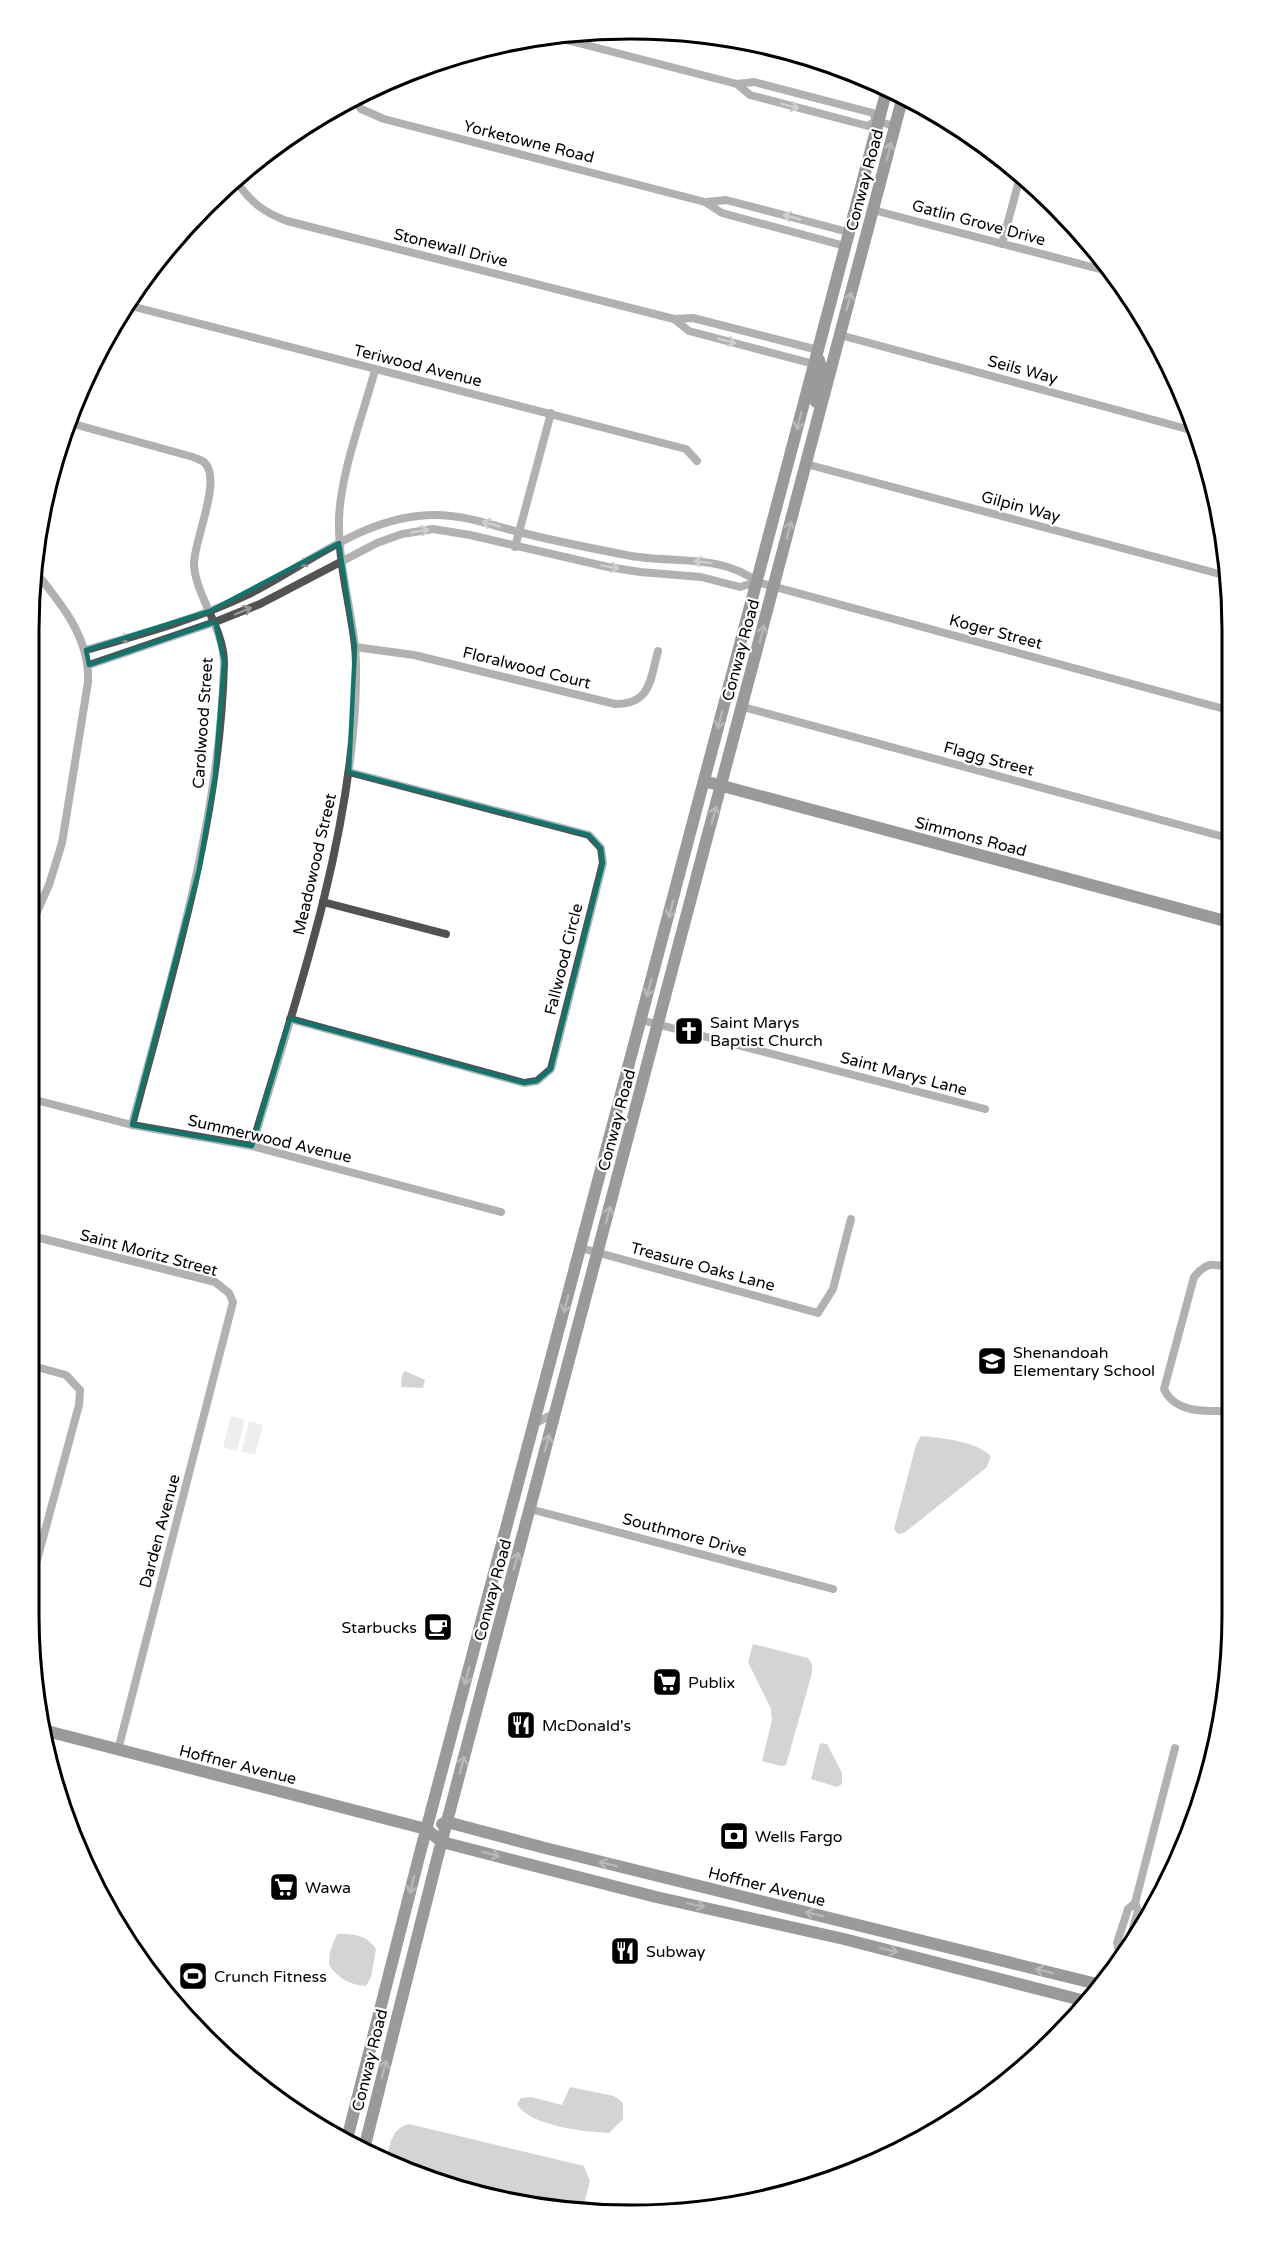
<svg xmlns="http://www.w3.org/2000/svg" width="1261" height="2244" font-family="'Varela Round',sans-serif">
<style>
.green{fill:#d9d9d9}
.water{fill:#a0a0a0}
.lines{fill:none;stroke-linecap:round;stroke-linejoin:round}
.street{stroke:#525252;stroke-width:8}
.secondary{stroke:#1f1f1f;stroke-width:12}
.oneway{stroke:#979797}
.oneway2{stroke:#626262}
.marked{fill:none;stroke:#0f766e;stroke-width:4.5;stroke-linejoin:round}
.labels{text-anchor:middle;stroke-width:4.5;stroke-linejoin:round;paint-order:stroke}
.street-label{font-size:16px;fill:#000;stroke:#fff}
.poi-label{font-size:16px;fill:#000;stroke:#fff;text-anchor:start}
.rim{fill:none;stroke:#000;stroke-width:3}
</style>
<rect width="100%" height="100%" fill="#fff"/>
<g class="green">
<polygon points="231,1416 245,1420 237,1451 223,1447"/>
<polygon points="249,1421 263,1425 255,1455 241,1452"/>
</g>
<g class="water">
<polygon points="405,1371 425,1380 423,1388 401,1387 402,1375"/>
<path d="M921,1436C942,1438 975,1441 991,1456L987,1467L904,1533L898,1534L894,1529L916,1445Z"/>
<polygon points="753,1644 808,1658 812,1664 812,1673 786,1765 781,1766 762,1761 772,1720 771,1709 748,1662"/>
<polygon points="820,1743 827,1744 842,1773 842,1784 837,1787 811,1779"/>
<path d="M337,1934C354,1934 365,1934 376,1949L371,1977L366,1986C350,1985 339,1979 329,1965L330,1951Z"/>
<path d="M570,2087L614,2096L623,2103V2119L609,2133C586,2132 529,2126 517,2104L521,2098L531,2097L562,2105Z"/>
<path d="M409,2124L584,2166L590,2181L582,2211L552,2210L474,2195L386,2162C390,2145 391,2128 409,2124Z"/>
<polygon points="677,2203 686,2205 688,2212 659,2214 664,2205"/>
</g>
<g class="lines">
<g class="street">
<polyline points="551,36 737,84 754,82 873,113 876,121 895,126"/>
<polyline points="737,84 750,95 868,126 876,121"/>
<polyline points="353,98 361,109 384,119 705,202 722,213 845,246"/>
<path d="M235,180C251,202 261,211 287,221L674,319L693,318L818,350"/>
<polyline points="706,202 726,200 848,232"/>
<polyline points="873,210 1111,272"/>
<polyline points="1002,244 1020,177"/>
<polyline points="127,305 686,449 697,461"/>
<polyline points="674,319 689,331 814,364"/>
<polyline points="840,335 1198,432"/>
<path d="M70,423L193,457C197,459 202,460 205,463C222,481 194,540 194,564C195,595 225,630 224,664C220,822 172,973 132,1125"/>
<polyline points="806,464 1227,576"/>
<polyline points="515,547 551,413"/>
<path d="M355,647L414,655L615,704C651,704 650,680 658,651"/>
<path d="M86,650C138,635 197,619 245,596C307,566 363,515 435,515C465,515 491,525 519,532C554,541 590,548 626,555C668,564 721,553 757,582L1228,710"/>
<polyline points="89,665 215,622 260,604 377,543 402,534 433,529 470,535 608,567 640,572 701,577 740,587 757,582"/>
<polyline points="743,707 1228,838"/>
<polyline points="323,902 446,934"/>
<path d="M31,925L49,885L62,843L88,682C90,637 60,602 33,569"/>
<polyline points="290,1019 524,1083 537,1081 551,1069 603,863 601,848 589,835 349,772"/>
<polyline points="641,1020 985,1109"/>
<polyline points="32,1099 132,1125 252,1146 501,1212"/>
<path d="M252,1146C295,1003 345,859 355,709C356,689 357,666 355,646C350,604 338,562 339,520C340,474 363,415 375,370"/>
<polyline points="1226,1153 1229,1141"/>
<polyline points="32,1236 215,1282 229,1293 233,1302 118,1750"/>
<polyline points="581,1248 818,1313 833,1289 851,1219"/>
<path d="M1230,1268C1211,1263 1207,1262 1194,1277L1164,1389C1175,1414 1207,1411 1230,1411"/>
<polyline points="33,1366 66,1375 80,1390 79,1405 33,1575"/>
<polyline points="534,1424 555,1413"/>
<polyline points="530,1509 833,1589"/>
<polyline points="1135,1903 1175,1748"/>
<polyline points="1121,1958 1117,1943 1128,1909 1135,1903 1138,1911 1127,1949"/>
</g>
<g class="secondary">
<polyline points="816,402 821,368 819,360"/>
<polyline points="704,781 1229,922"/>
<polyline points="43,1730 426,1829 442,1842 656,1897 844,1939 1089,2002"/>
<polyline points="442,1824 447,1822 545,1848 1101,1985"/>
<polyline points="346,2143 420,1853 887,89"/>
<polyline points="363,2153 436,1863 903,96"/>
</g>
</g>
<defs><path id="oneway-shaft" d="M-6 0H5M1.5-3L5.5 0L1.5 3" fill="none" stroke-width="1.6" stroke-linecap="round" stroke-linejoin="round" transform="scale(1.5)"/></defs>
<g class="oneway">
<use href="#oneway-shaft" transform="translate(790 106) rotate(15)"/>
<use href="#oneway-shaft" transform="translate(792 217) rotate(-165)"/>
<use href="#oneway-shaft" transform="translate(727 341) rotate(15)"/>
<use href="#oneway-shaft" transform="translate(491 524) rotate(-164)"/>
<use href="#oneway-shaft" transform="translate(420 531) rotate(-10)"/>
<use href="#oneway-shaft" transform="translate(307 561) rotate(151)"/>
<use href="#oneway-shaft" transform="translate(703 562) rotate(-171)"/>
<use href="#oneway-shaft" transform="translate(610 567) rotate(10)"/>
<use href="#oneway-shaft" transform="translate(243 611) rotate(-23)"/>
<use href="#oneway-shaft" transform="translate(128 637) rotate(161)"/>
</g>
<g class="oneway2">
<use href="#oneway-shaft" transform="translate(889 151) rotate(-76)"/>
<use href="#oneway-shaft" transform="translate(849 301) rotate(-75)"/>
<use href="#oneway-shaft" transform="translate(799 421) rotate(105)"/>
<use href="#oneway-shaft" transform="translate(789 530) rotate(-75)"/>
<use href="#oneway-shaft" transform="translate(762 634) rotate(-75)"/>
<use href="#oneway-shaft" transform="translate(720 720) rotate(105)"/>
<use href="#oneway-shaft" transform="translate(714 815) rotate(-75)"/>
<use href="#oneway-shaft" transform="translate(671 909) rotate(105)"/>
<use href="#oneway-shaft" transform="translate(649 988) rotate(105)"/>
<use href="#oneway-shaft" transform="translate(608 1215) rotate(-75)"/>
<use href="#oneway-shaft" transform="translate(566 1304) rotate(105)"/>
<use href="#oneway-shaft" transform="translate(547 1443) rotate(-75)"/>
<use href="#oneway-shaft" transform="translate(516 1561) rotate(-75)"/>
<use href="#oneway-shaft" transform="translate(467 1676) rotate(105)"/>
<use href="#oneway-shaft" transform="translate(462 1765) rotate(-75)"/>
<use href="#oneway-shaft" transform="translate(491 1854) rotate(15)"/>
<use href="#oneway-shaft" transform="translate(608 1864) rotate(-166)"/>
<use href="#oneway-shaft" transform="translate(412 1885) rotate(104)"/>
<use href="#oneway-shaft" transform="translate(696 1905) rotate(12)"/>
<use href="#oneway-shaft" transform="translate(814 1914) rotate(-166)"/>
<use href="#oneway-shaft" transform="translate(889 1950) rotate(14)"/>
<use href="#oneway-shaft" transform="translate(1044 1971) rotate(-166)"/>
<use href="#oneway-shaft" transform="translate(384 2069) rotate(-75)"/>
</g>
<path d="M0 0H1261V2244H0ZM339,543L355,647L349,772L589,835L601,848L603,863L551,1069L537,1081L524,1083L290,1019L252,1146L132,1125L199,869L215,776L224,661L215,622L89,665L86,650L210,611Z" fill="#fff" fill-opacity=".55" fill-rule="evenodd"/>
<path class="marked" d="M339,543L355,647L349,772L589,835L601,848L603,863L551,1069L537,1081L524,1083L290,1019L252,1146L132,1125L199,869L215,776L224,661L215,622L89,665L86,650L210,611Z"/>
<defs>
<g id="church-square" transform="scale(1.5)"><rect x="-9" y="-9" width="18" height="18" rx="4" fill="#000" stroke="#fff"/><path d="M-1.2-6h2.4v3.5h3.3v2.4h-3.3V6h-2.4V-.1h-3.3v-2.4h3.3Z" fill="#fff"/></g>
<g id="school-square" transform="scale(1.5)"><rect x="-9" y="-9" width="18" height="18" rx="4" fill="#000" stroke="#fff"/><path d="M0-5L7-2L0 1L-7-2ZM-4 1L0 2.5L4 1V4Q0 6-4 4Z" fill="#fff"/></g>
<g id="cafe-square" transform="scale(1.5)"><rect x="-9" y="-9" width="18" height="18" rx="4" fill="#000" stroke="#fff"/><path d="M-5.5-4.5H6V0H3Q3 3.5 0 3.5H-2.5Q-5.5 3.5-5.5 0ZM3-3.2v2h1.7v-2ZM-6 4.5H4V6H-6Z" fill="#fff"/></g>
<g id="supermarket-square" transform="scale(1.5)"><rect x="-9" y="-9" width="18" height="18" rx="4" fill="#000" stroke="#fff"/><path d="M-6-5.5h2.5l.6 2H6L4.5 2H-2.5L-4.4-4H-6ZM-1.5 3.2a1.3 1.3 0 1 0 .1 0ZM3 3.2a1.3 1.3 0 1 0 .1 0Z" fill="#fff"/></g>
<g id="restaurant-square" transform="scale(1.5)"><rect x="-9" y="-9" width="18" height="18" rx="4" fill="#000" stroke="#fff"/><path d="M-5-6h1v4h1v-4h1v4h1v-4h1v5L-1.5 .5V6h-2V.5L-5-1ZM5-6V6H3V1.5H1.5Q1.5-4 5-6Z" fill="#fff"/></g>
<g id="bank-square" transform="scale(1.5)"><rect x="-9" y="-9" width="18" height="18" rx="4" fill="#000" stroke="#fff"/><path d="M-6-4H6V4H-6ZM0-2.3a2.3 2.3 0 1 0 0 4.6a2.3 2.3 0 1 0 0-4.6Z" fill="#fff"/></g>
<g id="stadium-square" transform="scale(1.5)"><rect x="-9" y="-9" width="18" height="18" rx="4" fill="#000" stroke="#fff"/><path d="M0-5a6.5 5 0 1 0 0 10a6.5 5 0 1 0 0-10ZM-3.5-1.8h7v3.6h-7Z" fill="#fff"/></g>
</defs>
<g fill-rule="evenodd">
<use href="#church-square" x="689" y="1031"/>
<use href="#school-square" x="992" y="1361"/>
<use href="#cafe-square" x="438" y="1627"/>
<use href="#supermarket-square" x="667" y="1682"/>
<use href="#restaurant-square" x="521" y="1725"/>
<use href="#bank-square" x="734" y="1836"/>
<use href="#supermarket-square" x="284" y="1887"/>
<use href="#restaurant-square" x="625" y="1951"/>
<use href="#stadium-square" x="193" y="1976"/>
</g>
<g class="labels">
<g class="street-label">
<text transform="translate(529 141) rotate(14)" y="6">Yorketowne Road</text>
<text transform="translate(864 180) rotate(-75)" y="6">Conway Road</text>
<text transform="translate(979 222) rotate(15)" y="6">Gatlin Grove Drive</text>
<text transform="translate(451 247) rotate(14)" y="6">Stonewall Drive</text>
<text transform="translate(418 365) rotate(14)" y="6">Teriwood Avenue</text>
<text transform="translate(1023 369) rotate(15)" y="6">Seils Way</text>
<text transform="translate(1021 506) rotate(15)" y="6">Gilpin Way</text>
<text transform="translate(996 631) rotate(15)" y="6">Koger Street</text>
<text transform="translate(740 650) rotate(-75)" y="6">Conway Road</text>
<text transform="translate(527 667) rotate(14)" y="6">Floralwood Court</text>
<text transform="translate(202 723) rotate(-86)" y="6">Carolwood Street</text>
<text transform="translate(989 758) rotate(15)" y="6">Flagg Street</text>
<text transform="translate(971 836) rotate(15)" y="6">Simmons Road</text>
<text transform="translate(314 864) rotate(-77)" y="6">Meadowood Street</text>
<text transform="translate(563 959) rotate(-76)" y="6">Fallwood Circle</text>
<text transform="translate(904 1073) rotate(15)" y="6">Saint Marys Lane</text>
<text transform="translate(616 1120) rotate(-75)" y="6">Conway Road</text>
<text transform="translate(270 1138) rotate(13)" y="6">Summerwood Avenue</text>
<text transform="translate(149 1252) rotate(15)" y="6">Saint Moritz Street</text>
<text transform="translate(703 1266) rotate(15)" y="6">Treasure Oaks Lane</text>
<text transform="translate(159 1531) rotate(-75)" y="6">Darden Avenue</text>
<text transform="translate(685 1534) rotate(15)" y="6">Southmore Drive</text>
<text transform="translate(492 1590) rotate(-75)" y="6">Conway Road</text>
<text transform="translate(238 1764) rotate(14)" y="6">Hoffner Avenue</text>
<text transform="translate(767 1886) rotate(14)" y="6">Hoffner Avenue</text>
<text transform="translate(369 2060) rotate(-76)" y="6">Conway Road</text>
</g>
<g class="poi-label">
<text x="710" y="1028">Saint Marys<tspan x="710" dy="18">Baptist Church</tspan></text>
<text x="1013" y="1358">Shenandoah<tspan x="1013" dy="18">Elementary School</tspan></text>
<text x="417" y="1633" text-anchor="end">Starbucks</text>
<text x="688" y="1688">Publix</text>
<text x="542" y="1731">McDonald's</text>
<text x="755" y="1842">Wells Fargo</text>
<text x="305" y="1893">Wawa</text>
<text x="646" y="1957">Subway</text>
<text x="214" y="1982">Crunch Fitness</text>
</g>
</g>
<path d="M0 0H1261V2244H0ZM630 39H631A591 591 0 0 1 1222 630V1614A591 591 0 0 1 631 2205H630A591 591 0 0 1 39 1614V630A591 591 0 0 1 630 39Z" fill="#fff" fill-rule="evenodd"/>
<path class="rim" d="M630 39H631A591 591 0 0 1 1222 630V1614A591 591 0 0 1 631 2205H630A591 591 0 0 1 39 1614V630A591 591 0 0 1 630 39Z"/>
</svg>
